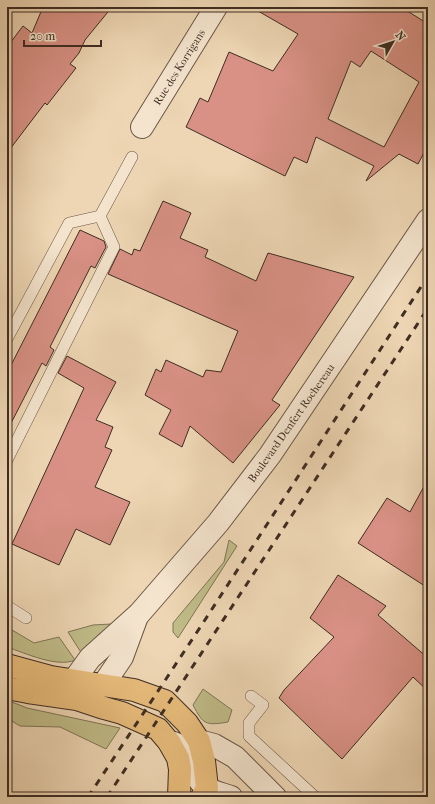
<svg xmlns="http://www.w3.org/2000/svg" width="435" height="804" font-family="'IM FELL French Canon',serif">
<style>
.green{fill:#c0bc88;stroke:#7f7455}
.building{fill:#d99185;stroke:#3e2d22;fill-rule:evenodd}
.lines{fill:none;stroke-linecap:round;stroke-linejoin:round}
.lane-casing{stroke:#6a5746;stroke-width:12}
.street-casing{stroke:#6a5746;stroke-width:24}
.primary-casing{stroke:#3e2d22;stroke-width:24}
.lane{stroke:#f4e4ce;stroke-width:11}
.street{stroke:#f4e4ce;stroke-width:22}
.primary{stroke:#e7bb7a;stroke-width:22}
.rail{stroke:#3e2d22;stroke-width:3;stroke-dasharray:7 7;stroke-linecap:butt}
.labels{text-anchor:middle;stroke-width:3;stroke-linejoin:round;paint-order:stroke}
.street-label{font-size:11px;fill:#3e2d22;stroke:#f4e4ce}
</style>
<rect width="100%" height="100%" fill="#eed6b4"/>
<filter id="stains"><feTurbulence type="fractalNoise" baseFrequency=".005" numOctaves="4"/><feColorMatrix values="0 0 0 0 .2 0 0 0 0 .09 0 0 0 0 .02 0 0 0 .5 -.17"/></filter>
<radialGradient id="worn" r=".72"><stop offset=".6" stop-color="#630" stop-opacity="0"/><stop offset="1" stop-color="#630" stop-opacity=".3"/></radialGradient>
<g class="green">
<polygon points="229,540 237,546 178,638 173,632 173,623 224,562"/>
<polygon points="111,624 82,654 68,632 93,625"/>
<path d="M7,627L34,643L59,637L75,660C57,668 25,653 7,647Z"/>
<path d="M203,689L232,710L228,722C205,726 203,724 193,705Z"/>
<polygon points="7,700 27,708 120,728 106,749 60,727 20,726 7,718"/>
</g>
<g class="building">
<polygon points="43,7 112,7 85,40 79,53 70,64 76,68 47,105 45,103 7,153 7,47 23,26 32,33"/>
<path d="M251,7H401L428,24V145L418,164L399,154L366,181L374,166L316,137L307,163L294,157L285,176L186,127L200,98L208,102L229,52L273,71L298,34ZM371,51L419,82L384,147L328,119L351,61L360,67Z"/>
<polygon points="163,201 191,213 180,238 208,250 205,257 256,281 268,253 354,277 272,400 280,405 233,463 190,426 182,447 159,434 171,410 145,395 156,369 161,372 166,360 203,377 206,370 221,372 238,331 108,274 120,249 132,255 134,249 140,251"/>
<polygon points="80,230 104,241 106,247 95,268 91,266 50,347 54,350 46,366 42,363 7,431 7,373"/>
<polygon points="67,356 116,382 96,420 113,427 105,447 112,450 95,487 130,502 110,545 76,529 59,565 12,544 84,388 58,373"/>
<polygon points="428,479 428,588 358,543 387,498 410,512"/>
<polygon points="338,575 386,606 378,615 428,658 428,691 413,677 342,759 279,698 284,690 334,637 310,618"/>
</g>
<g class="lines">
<g class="lane-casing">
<g id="lane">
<polyline points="7,339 69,223 100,216"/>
<polyline points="7,460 114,247 100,216 132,157"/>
<polyline points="7,606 26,618"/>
<polyline points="251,696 263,705 249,723 249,736 315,797"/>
</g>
</g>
<g class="street-casing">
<g id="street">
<polyline points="142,127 216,7"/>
<polyline points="74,680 90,658 139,614 218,523 270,455 428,220"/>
<polyline points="87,693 103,685 122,657 136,619"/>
<polyline points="199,741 214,745 235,757 275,797"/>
<path d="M169,742C193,745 189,774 205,786C211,792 223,794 231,797"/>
</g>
</g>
<g class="primary-casing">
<g id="primary">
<polyline points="7,665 51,677 134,690 165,701 187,723 199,741 204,761 207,788 202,797"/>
<polyline points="7,688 28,692 77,699 104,708 122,713 158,729 169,742 178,758 180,769 179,797"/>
</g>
</g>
<use href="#lane" class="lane"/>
<use href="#street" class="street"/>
<use href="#primary" class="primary"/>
<g class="rail">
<polyline points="88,797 203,623 428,276"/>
<polyline points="107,797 428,308"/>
</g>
</g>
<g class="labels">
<g class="street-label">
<text transform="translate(179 67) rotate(-58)" y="4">Rue des Korrigans</text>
<text transform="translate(291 423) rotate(-55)" y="4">Boulevard Denfert Rochereau</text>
</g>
</g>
<rect width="435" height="804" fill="none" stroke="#eed6b4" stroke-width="24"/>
<rect x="8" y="8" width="419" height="788" fill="none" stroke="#3e2d22" stroke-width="2"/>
<rect x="12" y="12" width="411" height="780" fill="none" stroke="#3e2d22"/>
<g transform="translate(393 42) rotate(51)" stroke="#f4e4ce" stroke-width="3" paint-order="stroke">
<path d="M0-3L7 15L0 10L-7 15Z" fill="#3e2d22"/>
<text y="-6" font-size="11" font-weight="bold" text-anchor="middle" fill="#3e2d22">N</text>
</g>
<path d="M24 40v6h77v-6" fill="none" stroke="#3e2d22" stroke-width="2"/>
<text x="30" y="40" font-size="12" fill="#3e2d22" stroke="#f4e4ce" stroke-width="3" paint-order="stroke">20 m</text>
<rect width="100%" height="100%" filter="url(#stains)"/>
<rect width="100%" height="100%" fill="url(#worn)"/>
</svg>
